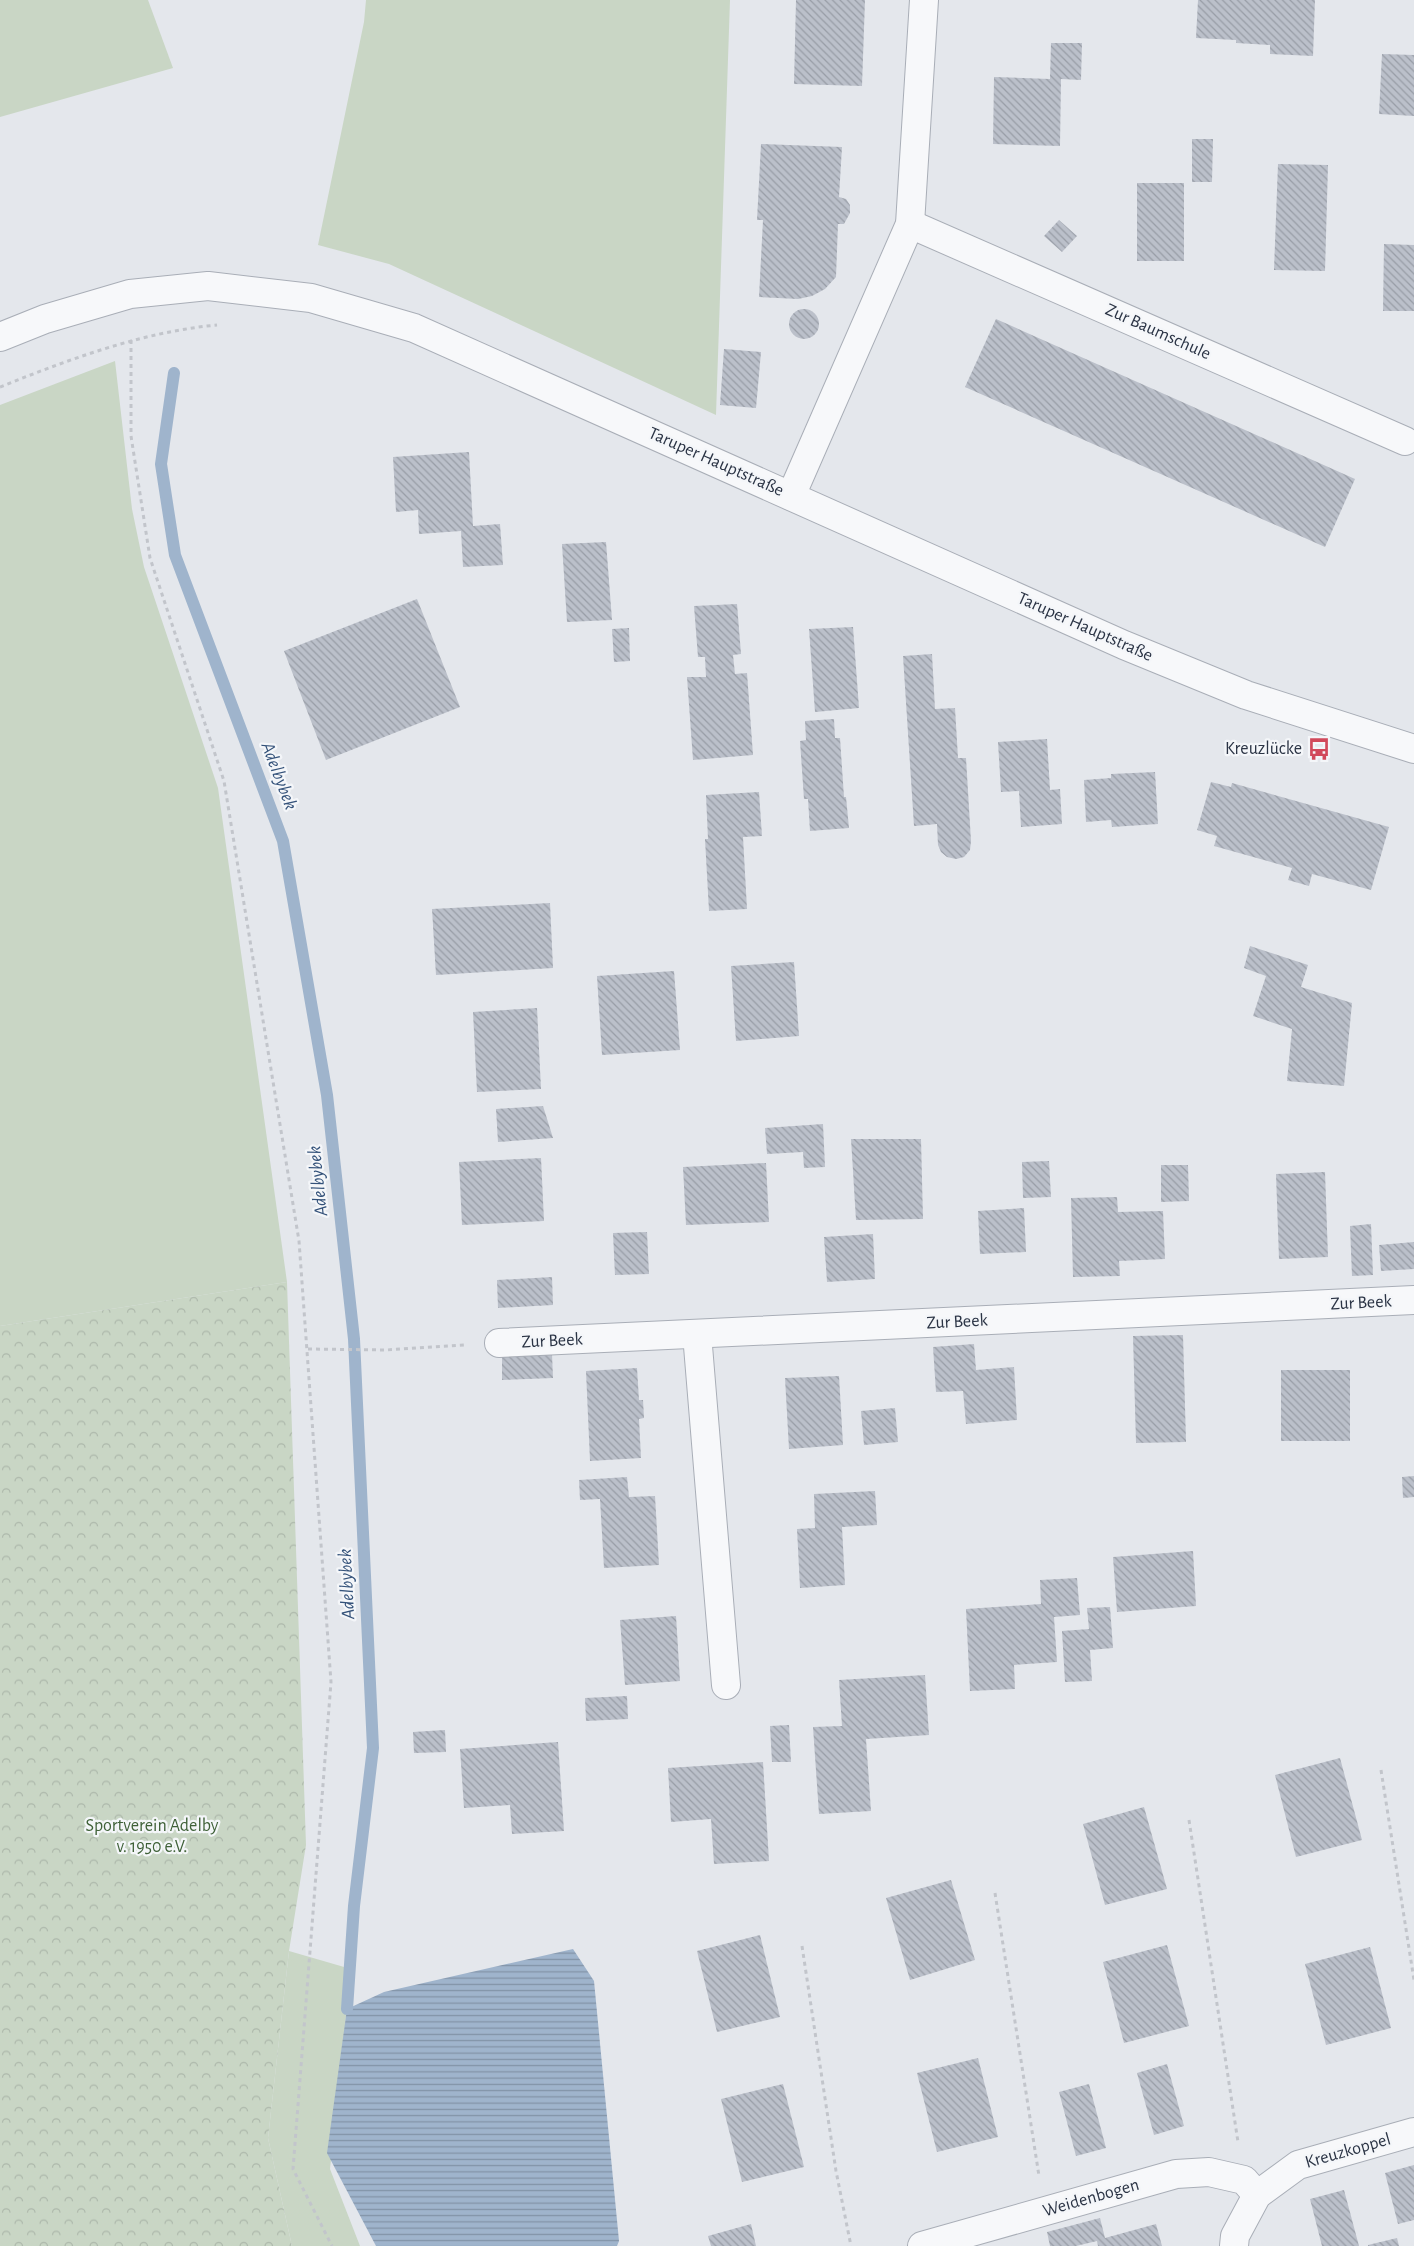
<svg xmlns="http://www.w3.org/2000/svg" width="1414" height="2246" font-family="'Alegreya Sans',sans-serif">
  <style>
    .grass { fill: #c9d6c5 }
    .park { fill: url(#park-crowns) }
    .water { fill: url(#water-rules) }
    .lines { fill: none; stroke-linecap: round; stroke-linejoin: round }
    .stream { stroke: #9fb4cc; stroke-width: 12 }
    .building { fill: url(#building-back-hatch) }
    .minor-casing { stroke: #a9aeb7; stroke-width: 30 }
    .path { stroke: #c2c5cb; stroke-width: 3; stroke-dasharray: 4 4; stroke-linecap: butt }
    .minor { stroke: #f7f8fa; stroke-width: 28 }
    .labels { text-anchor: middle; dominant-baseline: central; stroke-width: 4.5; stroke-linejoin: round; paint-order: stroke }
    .street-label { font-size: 18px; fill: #2b3445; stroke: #f4f6f9 }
    .poi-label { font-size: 18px; fill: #2b3445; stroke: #f4f6f9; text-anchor: end }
    .park-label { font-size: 18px; fill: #3f6138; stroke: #f4f6f9 }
    .water-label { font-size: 19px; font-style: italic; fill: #34527a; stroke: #f4f6f9 }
  </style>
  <defs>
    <pattern id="park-crowns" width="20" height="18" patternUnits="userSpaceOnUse" patternTransform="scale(1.25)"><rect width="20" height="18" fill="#c9d6c5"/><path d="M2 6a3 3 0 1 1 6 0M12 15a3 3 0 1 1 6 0" fill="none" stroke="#adb8ab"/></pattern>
    <pattern id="water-rules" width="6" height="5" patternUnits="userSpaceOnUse" patternTransform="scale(1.25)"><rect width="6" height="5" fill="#9fb4cc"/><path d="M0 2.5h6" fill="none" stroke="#8293a7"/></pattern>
    <pattern id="building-back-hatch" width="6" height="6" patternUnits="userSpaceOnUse" patternTransform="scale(1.25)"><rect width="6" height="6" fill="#bbc0ca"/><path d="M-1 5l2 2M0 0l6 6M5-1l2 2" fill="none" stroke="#989da6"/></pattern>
  </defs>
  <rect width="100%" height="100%" fill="#e4e7ec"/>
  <!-- grass -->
  <g class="grass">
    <polygon points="0,0 148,0 173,68 0,117"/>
    <polygon points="366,0 730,0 716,415 389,264 318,245 364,22"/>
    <polygon points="115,361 132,509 144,567 218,788 287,1282 0,1326 0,405"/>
    <polygon points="289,1951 351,1969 330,2169 360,2246 292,2246 268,2138"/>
  </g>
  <!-- park -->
  <polygon class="park" points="287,1282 306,1845 289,1951 268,2138 292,2246 0,2246 0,1326"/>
  <!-- water -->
  <polygon class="water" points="573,1949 594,1981 619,2241 617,2246 376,2246 327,2153 347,2009 384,1992"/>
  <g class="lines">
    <!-- stream -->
    <polyline class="stream" points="174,373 161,464 175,555 283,841 327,1095 354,1339 373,1748 354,1906 347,2009"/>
  </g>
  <!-- building -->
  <g class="building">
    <polygon points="796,0 865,0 862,86 794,84"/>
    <polygon points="1198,0 1315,0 1313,56 1270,54 1270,45 1236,43 1236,40 1196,38"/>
    <polygon points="1051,43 1082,43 1081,80 1061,79 1060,146 993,144 994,77 1050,79"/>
    <polygon points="1382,54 1414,55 1414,116 1379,114"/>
    <polygon points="1192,139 1213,139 1212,182 1192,182"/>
    <polygon points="761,144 842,147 839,197 846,199 850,205 850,213 844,224 838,224 836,277 825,289 812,296 798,299 759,297 763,220 757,220"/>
    <polygon points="1278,164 1328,165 1325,271 1274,270"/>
    <rect x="1137" y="183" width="47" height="78"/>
    <polygon points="1059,220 1077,236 1062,252 1044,236"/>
    <polygon points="1384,244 1414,245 1414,311 1383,311"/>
    <circle cx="804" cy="324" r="15"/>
    <polygon points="996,319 1355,479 1325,547 965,387"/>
    <polygon points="724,349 761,352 756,408 720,405"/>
    <polygon points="469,452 473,526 500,524 503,565 463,567 461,531 419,534 418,510 396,512 393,457"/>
    <polygon points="606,542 612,620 567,622 562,544"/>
    <polygon points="417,599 460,707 326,760 284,651"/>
    <polygon points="737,604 741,654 733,655 735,674 747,673 753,755 693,760 687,677 706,677 705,657 698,657 694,606"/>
    <polygon points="853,627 859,708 815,712 809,629"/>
    <polygon points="629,628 630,661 614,662 612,629"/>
    <polygon points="932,654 935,709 955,708 958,758 966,758 971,841 970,850 964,857 956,859 947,857 941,852 938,845 937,824 914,826 903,656"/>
    <polygon points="834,719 835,738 840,738 844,797 846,797 849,828 810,831 808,799 804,799 800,741 806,740 805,721"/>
    <polygon points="1047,739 1050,790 1060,789 1062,824 1021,827 1019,791 1001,792 998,742"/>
    <polygon points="1155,772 1158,824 1112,827 1111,820 1086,822 1084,780 1111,778 1111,774"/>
    <polygon points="1211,782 1231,787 1232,783 1389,827 1371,890 1312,874 1309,886 1288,880 1292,868 1214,846 1217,836 1197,830"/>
    <polygon points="759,792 762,836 743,837 747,909 709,911 705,839 708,839 706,795"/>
    <polygon points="550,903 553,968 436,975 432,909"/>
    <polygon points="1250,946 1308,965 1301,987 1352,1003 1344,1086 1287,1081 1292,1029 1253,1016 1266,976 1244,968"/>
    <polygon points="794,962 799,1036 736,1041 731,966"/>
    <polygon points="674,971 680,1050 602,1055 597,976"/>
    <polygon points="537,1008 541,1089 477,1092 473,1012"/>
    <polygon points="543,1106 553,1138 498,1142 496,1109"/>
    <polygon points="823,1124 825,1167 804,1168 803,1152 767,1154 765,1128"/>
    <polygon points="851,1139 921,1139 923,1219 856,1220"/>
    <polygon points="541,1158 544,1221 462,1225 459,1162"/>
    <polygon points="1049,1161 1051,1197 1023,1198 1022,1162"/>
    <polygon points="766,1163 769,1222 686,1225 683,1167"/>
    <polygon points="1161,1165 1188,1165 1189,1201 1161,1202"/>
    <polygon points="1325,1172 1328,1257 1279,1259 1276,1174"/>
    <polygon points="1117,1197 1118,1212 1163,1211 1165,1259 1119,1261 1120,1276 1073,1277 1071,1198"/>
    <polygon points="1024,1208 1026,1252 980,1254 978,1211"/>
    <polygon points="1371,1224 1373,1275 1352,1276 1350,1226"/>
    <polygon points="647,1232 649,1274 615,1275 613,1233"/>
    <polygon points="873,1234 875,1279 827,1282 824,1237"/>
    <polygon points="1414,1242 1414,1269 1381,1271 1379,1245"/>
    <polygon points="552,1277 553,1305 498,1308 497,1280"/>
    <polygon points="1183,1335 1186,1442 1136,1443 1133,1336"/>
    <polygon points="974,1344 976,1370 1014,1367 1017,1420 966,1424 963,1391 936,1392 933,1347"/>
    <polygon points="552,1354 553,1378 502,1380 502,1356"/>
    <polygon points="637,1368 639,1400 643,1400 644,1418 639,1419 641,1458 590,1461 586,1371"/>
    <rect x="1281" y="1370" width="69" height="71"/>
    <polygon points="839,1376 843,1445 789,1449 785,1378"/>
    <polygon points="895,1408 898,1442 864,1445 861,1411"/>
    <polygon points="1414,1476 1414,1497 1403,1498 1402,1477"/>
    <polygon points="627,1477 629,1497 655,1496 659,1565 604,1568 600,1499 580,1500 579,1480"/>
    <polygon points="875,1491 877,1525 842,1527 845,1585 800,1588 797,1529 815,1528 814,1494"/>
    <polygon points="1193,1551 1196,1606 1117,1612 1113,1557"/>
    <polygon points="1077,1578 1080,1615 1054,1617 1057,1662 1014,1665 1015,1689 970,1691 966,1609 1041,1604 1040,1580"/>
    <polygon points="1110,1607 1113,1648 1090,1650 1092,1681 1065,1682 1062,1631 1089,1629 1087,1608"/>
    <polygon points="676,1616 680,1681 625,1685 620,1620"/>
    <polygon points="925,1675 929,1735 866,1739 871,1811 819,1814 813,1727 842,1726 839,1680"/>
    <polygon points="627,1696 628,1719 586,1721 585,1698"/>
    <polygon points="789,1725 791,1762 772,1762 770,1726"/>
    <polygon points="445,1730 446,1752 414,1753 413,1732"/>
    <polygon points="558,1742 564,1831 512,1834 510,1805 464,1808 460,1749"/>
    <polygon points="1340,1758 1362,1840 1296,1857 1275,1775"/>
    <polygon points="763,1762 769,1861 714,1864 711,1819 671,1822 668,1768"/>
    <polygon points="1144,1807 1167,1889 1105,1905 1083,1824"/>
    <polygon points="951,1880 975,1960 910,1980 886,1898"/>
    <polygon points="760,1935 780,2017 717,2032 697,1951"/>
    <polygon points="1167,1945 1189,2026 1124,2043 1103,1962"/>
    <polygon points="1370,1947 1391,2028 1326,2045 1305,1964"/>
    <polygon points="978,2058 998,2137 937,2152 917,2073"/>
    <polygon points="1167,2064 1184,2126 1154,2135 1137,2073"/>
    <polygon points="783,2084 804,2167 742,2182 721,2099"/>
    <polygon points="1089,2084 1106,2148 1076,2156 1059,2092"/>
    <polygon points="1414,2165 1414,2220 1398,2224 1385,2173"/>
    <polygon points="1344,2190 1359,2246 1322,2246 1310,2199"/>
    <polygon points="1100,2218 1105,2238 1156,2224 1162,2246 1098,2246 1097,2241 1076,2246 1050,2246 1047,2232"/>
    <polygon points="751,2224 756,2246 711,2246 708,2236"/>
    <polygon points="1397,2238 1399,2246 1368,2246 1368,2245"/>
  </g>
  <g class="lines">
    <defs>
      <g id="minor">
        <polyline points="910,224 1405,441"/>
        <polyline points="0,337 45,319 130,294 208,286 311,298 414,328 1124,645 1246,695 1414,749"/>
        <polyline points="791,496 910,224 924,0"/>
        <polyline points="697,1334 726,1685"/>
        <polyline points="499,1343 1414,1300"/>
        <polyline points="922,2246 1176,2174 1209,2172 1244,2180 1257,2195"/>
        <polyline points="1234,2246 1235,2236 1257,2195 1298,2165 1414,2132"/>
      </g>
    </defs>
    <!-- minor casing -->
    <use href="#minor" class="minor-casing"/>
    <!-- path -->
    <g class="path">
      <polyline points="131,340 131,436 150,558 224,781 299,1241 331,1682 293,2169 332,2246"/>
      <path d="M 0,387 C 70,359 142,332 217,325"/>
      <polyline points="308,1349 386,1350 464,1345"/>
      <polyline points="1381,1770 1414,1980"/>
      <polyline points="1189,1820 1238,2142"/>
      <polyline points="995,1893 1039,2176"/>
      <polyline points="802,1946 836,2171 851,2246"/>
    </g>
    <!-- minor -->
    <use href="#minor" class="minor"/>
  </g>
  <!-- icons -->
  <defs>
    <symbol id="bus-bare" viewBox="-9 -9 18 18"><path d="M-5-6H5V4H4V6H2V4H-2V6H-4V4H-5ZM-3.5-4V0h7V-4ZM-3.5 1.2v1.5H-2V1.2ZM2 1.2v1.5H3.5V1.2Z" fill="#d1495b" stroke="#f4f6f9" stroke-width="2.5" paint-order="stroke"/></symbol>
  </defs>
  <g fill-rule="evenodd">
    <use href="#bus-bare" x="1303" y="733" width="32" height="32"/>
  </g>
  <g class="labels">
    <!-- street labels -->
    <g class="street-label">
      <text transform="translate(1158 332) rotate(24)">Zur Baumschule</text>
      <text transform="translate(716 462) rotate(24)">Taruper Hauptstraße</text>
      <text transform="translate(1085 627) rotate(24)">Taruper Hauptstraße</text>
      <text transform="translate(1361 1303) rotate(-3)">Zur Beek</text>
      <text transform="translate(957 1322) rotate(-3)">Zur Beek</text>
      <text transform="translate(552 1341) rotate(-3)">Zur Beek</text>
      <text transform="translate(1348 2151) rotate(-16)">Kreuzkoppel</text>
      <text transform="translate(1091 2198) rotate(-16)">Weidenbogen</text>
    </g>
    <!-- poi labels -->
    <g class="poi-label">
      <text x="1302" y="749">Kreuzlücke</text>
    </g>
    <!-- park labels -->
    <g class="park-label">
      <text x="152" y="1826">Sportverein Adelby<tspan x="152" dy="21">v. 1950 e.V.</tspan></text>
    </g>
    <!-- water labels -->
    <g class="water-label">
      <text transform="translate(279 776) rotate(69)">Adelbybek</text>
      <text transform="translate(318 1181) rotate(-96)">Adelbybek</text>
      <text transform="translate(347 1584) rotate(-93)">Adelbybek</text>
    </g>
  </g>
</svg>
